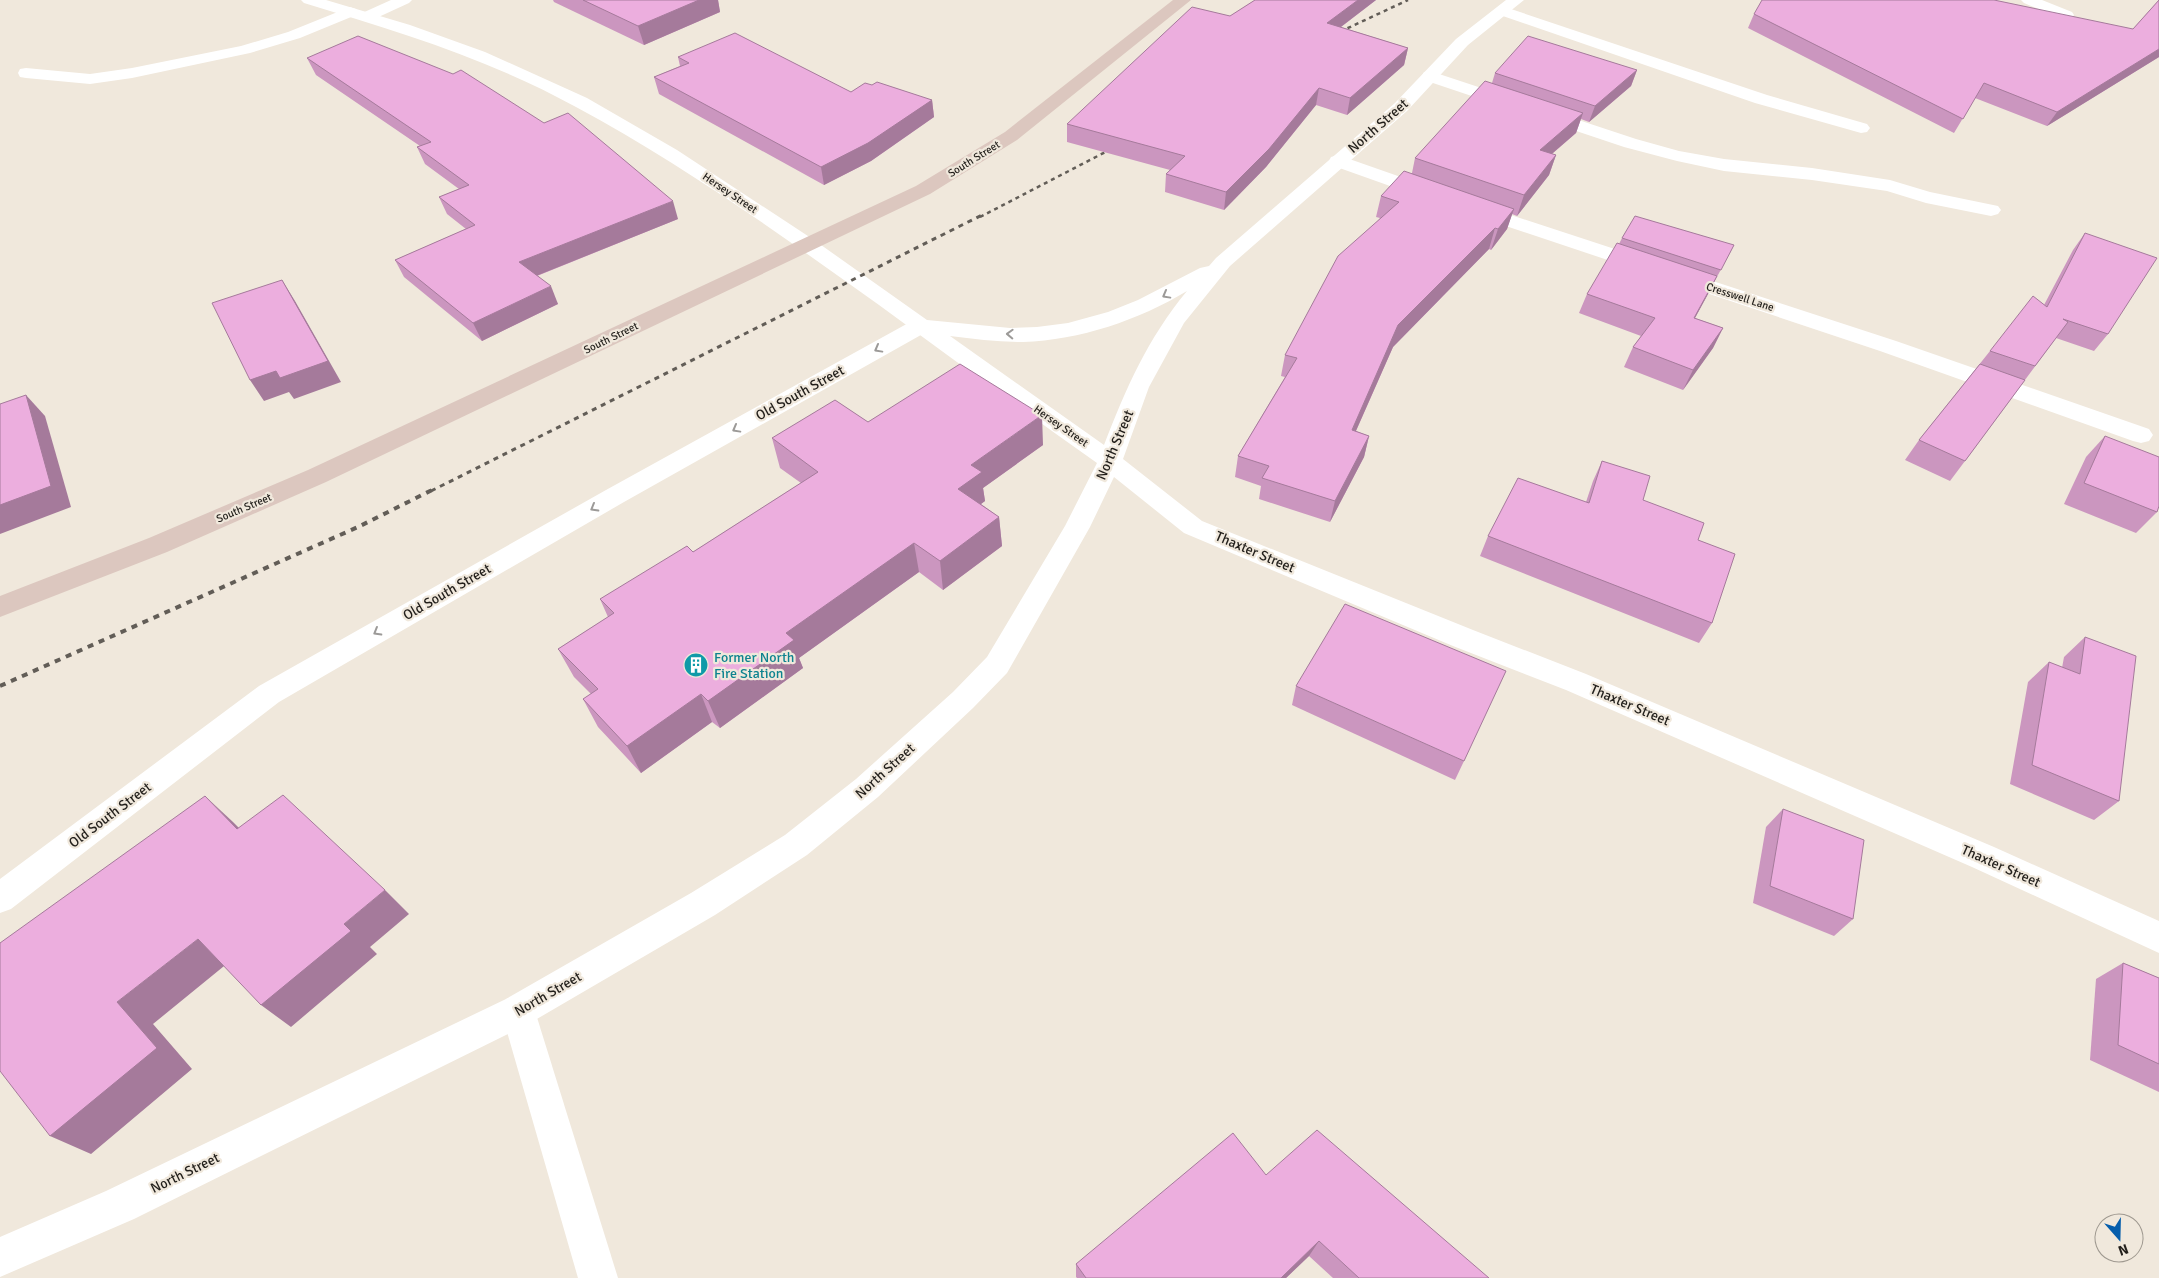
<svg xmlns="http://www.w3.org/2000/svg" width="2159" height="1278" font-family="Signika,sans-serif">
  <style>
    .lines { fill: none; stroke-linecap: round; stroke-linejoin: round }
    .service { fill: #fff; fill-rule: evenodd }
    .minor { fill: #fff; fill-rule: evenodd }
    .tertiary { fill: #fff; fill-rule: evenodd }
    .secondary { fill: #dcc7bf; fill-rule: evenodd }
    .rail-far2 { stroke: #625d57; stroke-width: 2.5; stroke-dasharray: 4 4; stroke-linecap: butt }
    .rail-far1 { stroke: #625d57; stroke-width: 3; stroke-dasharray: 5 5; stroke-linecap: butt }
    .rail { stroke: #625d57; stroke-width: 4; stroke-dasharray: 6 6; stroke-linecap: butt }
    .wall { fill: #cb96bf }
    .shaded-wall { fill: #a57a9b }
    .building { fill: #ecaede; stroke: #a57a9b }
    .oneway { stroke: #9c9a98 }
    .labels { text-anchor: middle; dominant-baseline: central; stroke-width: 4.5; stroke-linejoin: round; paint-order: stroke }
    .far-street-label { font-size: 11px; fill: #221f1b; stroke: #f0e8dc }
    .street-label { font-size: 14px; fill: #221f1b; stroke: #f0e8dc }
    .culture-label { font-size: 14px; fill: #0d838f; stroke: #f0e8dc; text-anchor: start }
  </style>
  <rect width="100%" height="100%" fill="#f0e8dc"/>
  <g class="lines">
    <!-- service -->
    <g class="service">
      <polygon points="2021,0 2042,0 2072,12 2074,15 2072,18 2060,18 2024,3"/>
      <polygon points="1502,6 1767,95 1867,124 1870,128 1867,132 1861,133 1755,103 1497,14 1494,11 1497,8"/>
      <polygon points="350,7 356,9 358,12 356,15 300,38 250,53 132,78 90,84 26,78 20,77 18,73 20,69 26,68 90,74 132,68 241,46 288,32"/>
      <polygon points="1430,71 1636,139 1679,151 1724,159 1812,168 1890,180 1930,192 1998,206 2001,210 1998,214 1991,216 1926,203 1887,191 1812,180 1724,171 1677,161 1624,147 1424,80 1422,76 1424,72"/>
      <polygon points="518,994 530,999 535,1011 618,1278 578,1278 501,1011 506,999"/>
    </g>
    <!-- minor -->
    <g class="minor">
      <polygon points="391,0 412,0 409,3 372,20 360,20 358,17 360,14"/>
      <polygon points="1338,155 1435,189 1438,193 1435,197 1428,199 1421,197 1331,165 1329,161 1331,157"/>
      <polygon points="1474,203 1896,341 2149,429 2153,435 2149,441 2141,443 2133,441 1880,351 1467,213 1464,209 1467,205"/>
      <polygon points="920,319 928,321 931,326 928,331 624,502 279,702 11,909 0,913 0,879 259,686 606,490 912,321"/>
    </g>
    <!-- tertiary -->
    <path class="tertiary" d="M 301,0 L 326,0 L 410,25 L 485,52 L 587,98 L 677,150 L 814,240 L 927,320 L 1010,328 L 1037,327 L 1068,323 L 1108,312 L 1138,300 L 1200,268 L 1209,266 L 1216,258 L 1395,103 L 1456,39 L 1506,0 L 1524,0 L 1468,45 L 1407,111 L 1230,266 L 1184,323 L 1149,387 L 1123,459 L 1202,521 L 1473,630 L 1586,674 L 1994,847 L 2159,921 L 2159,953 L 1972,867 L 1566,690 L 1453,646 L 1184,533 L 1114,477 L 1090,527 L 1007,673 L 973,708 L 878,797 L 807,855 L 715,915 L 530,1023 L 134,1219 L 0,1277 L 0,1237 L 106,1191 L 506,999 L 691,893 L 785,835 L 856,779 L 953,692 L 987,657 L 1065,526 L 1097,463 C 1024,411 951,358 879,305 C 781,235 682,164 576,107 C 491,60 397,31 304,3 ZM 1187,291 C 1148,338 1126,388 1104,445 L 950,336 C 974,339 999,342 1023,342 C 1080,340 1139,320 1187,291 Z"/>
    <!-- secondary -->
    <polygon class="secondary" points="1173,0 1191,0 1017,140 930,194 326,482 167,552 0,617 0,596 149,538 308,470 916,186 1005,132"/>
    <!-- rail-far2 -->
    <g class="rail-far2">
      <polyline points="1333,35 1408,0"/>
      <polyline points="980,217 1117,146"/>
    </g>
    <!-- rail-far1 -->
    <polyline class="rail-far1" points="431,491 982,215"/>
    <!-- rail -->
    <polyline class="rail" points="0,686 358,527 434,489"/>
  </g>
  <!-- wall -->
  <g class="wall">
    <polygon points="553,0 718,0 720,12 644,45 554,2"/>
    <polygon points="1255,0 1376,0 1341,27 1408,48 1404,65 1347,115 1316,105 1266,167 1224,210 1165,192 1166,174 1170,170 1067,142 1067,124"/>
    <polygon points="2159,0 2159,57 2047,126 1975,98 1954,133 1748,28 1754,14 2133,29"/>
    <polygon points="678,57 851,92 872,85 932,100 934,117 871,161 824,185 659,94 654,77 680,66"/>
    <polygon points="307,58 678,219 537,276 558,304 482,341 404,277 395,260 466,229 447,214 439,197 459,189 425,164 417,147 420,146 316,75"/>
    <polygon points="1637,70 1631,86 1589,122 1581,119 1576,133 1552,154 1556,155 1549,175 1517,216 1512,214 1507,229 1491,250 1489,249 1393,347 1356,431 1369,436 1364,457 1330,522 1259,499 1261,486 1235,477 1238,456 1285,377 1281,376 1285,355 1380,218 1376,217 1381,196 1412,173 1415,158 1492,83 1495,73"/>
    <polygon points="2085,233 2108,334 2094,351 2056,338 1965,461 1950,481 1905,460 1919,440 1990,351 2044,305 2073,250"/>
    <polygon points="1622,238 1734,245 1695,318 1723,328 1713,348 1683,390 1624,367 1633,347 1641,336 1579,313 1587,294 1619,244"/>
    <polygon points="868,422 1043,445 983,488 985,501 981,504 999,517 1002,546 943,590 919,572 799,658 803,668 720,728 712,722 641,773 598,727 583,699 591,694 574,677 558,649 608,617 600,599 693,552 801,483 780,468 772,438"/>
    <polygon points="2105,436 2157,512 2136,533 2064,504 2086,457"/>
    <polygon points="1602,461 1643,500 1698,540 1712,623 1699,643 1480,556 1488,536 1586,502 1593,481"/>
    <polygon points="2085,637 2119,801 2094,820 2010,784 2028,682 2049,662 2062,668 2064,657"/>
    <polygon points="1296,686 1464,761 1455,780 1292,705"/>
    <polygon points="1783,809 1853,919 1834,936 1753,903 1766,827"/>
    <polygon points="2123,963 2159,978 2159,1092 2090,1060 2096,979"/>
    <polygon points="1266,1175 1489,1278 1333,1278 1309,1256 1286,1278 1077,1278 1076,1277 1076,1264"/>
  </g>
  <!-- shaded-wall -->
  <g class="shaded-wall">
    <polygon points="699,0 718,0 720,12 644,45 638,26"/>
    <polygon points="1358,0 1376,0 1325,39 1327,23"/>
    <polygon points="1408,48 1404,65 1347,115 1350,98"/>
    <polygon points="2159,49 2159,57 2047,126 2057,112"/>
    <polygon points="1637,70 1631,86 1589,122 1595,106"/>
    <polygon points="1319,88 1316,105 1266,167 1224,210 1226,192"/>
    <polygon points="932,100 934,117 871,161 824,185 821,167"/>
    <polygon points="1583,113 1576,133 1533,170 1540,150"/>
    <polygon points="1556,155 1549,175 1517,216 1524,195"/>
    <polygon points="673,201 678,219 526,280 519,262"/>
    <polygon points="1514,209 1507,229 1491,250 1498,229"/>
    <polygon points="1495,228 1489,249 1393,347 1347,451 1352,430 1398,325"/>
    <polygon points="1717,276 1707,296 1684,338 1694,318"/>
    <polygon points="282,280 295,301 341,382 294,399 289,392 264,401 250,380"/>
    <polygon points="551,286 558,304 482,341 473,323"/>
    <polygon points="1723,328 1713,348 1683,390 1693,370"/>
    <polygon points="26,395 45,416 71,507 0,534 0,505"/>
    <polygon points="1042,415 1043,445 983,488 985,501 962,518 958,489 971,465"/>
    <polygon points="1369,436 1364,457 1330,522 1335,501"/>
    <polygon points="999,517 1002,546 943,590 940,561"/>
    <polygon points="914,543 919,572 799,658 803,668 720,728 708,701 786,633"/>
    <polygon points="701,694 712,722 641,773 627,746"/>
    <polygon points="205,796 233,822 265,854 237,829"/>
    <polygon points="385,890 409,914 370,947 377,954 291,1027 261,1005 344,924"/>
    <polygon points="198,939 229,962 153,1024 192,1069 91,1154 50,1136 117,1002"/>
    <polygon points="1319,1241 1309,1256 1286,1278 1281,1278"/>
  </g>
  <!-- building -->
  <g class="building">
    <polygon points="583,0 699,0 638,26"/>
    <polygon points="1255,0 1358,0 1327,23 1408,48 1350,98 1319,88 1269,149 1226,192 1166,174 1185,156 1067,124 1192,7 1230,16"/>
    <polygon points="1762,0 1994,0 2133,29 2159,0 2159,49 2057,112 1984,83 1963,119 1754,14"/>
    <polygon points="735,33 851,92 865,83 872,85 877,82 932,100 868,143 821,167 654,77 689,63 678,57"/>
    <polygon points="358,36 453,74 461,70 544,123 568,113 673,201 519,262 551,286 473,323 395,260 475,225 439,197 469,185 417,147 431,142 307,58"/>
    <polygon points="1528,36 1637,70 1595,106 1495,73"/>
    <polygon points="1485,81 1583,113 1540,150 1556,155 1524,195 1415,158"/>
    <polygon points="1404,171 1514,209 1498,229 1495,228 1398,325 1352,430 1369,436 1335,501 1262,478 1269,466 1238,456 1297,358 1285,355 1338,256 1399,202 1381,196"/>
    <polygon points="1635,216 1734,245 1721,270 1622,238"/>
    <polygon points="2085,233 2157,258 2108,334 2063,319 2068,322 2035,366 1990,351 2033,296 2047,307"/>
    <polygon points="1617,243 1717,276 1694,318 1723,328 1693,370 1633,347 1655,318 1587,294"/>
    <polygon points="282,280 328,361 280,378 276,371 250,380 212,303"/>
    <polygon points="960,364 1042,415 971,465 982,472 958,489 999,517 940,561 914,543 786,633 794,640 708,701 701,694 627,746 583,699 598,689 558,649 614,613 600,599 687,546 693,552 818,472 772,438 835,400 868,422"/>
    <polygon points="1980,364 2025,380 1965,461 1919,440"/>
    <polygon points="26,395 51,486 0,505 0,404"/>
    <polygon points="2105,436 2159,457 2159,506 2157,512 2084,483"/>
    <polygon points="1602,461 1650,476 1643,500 1704,523 1698,540 1735,554 1712,623 1488,536 1518,478 1589,503"/>
    <polygon points="1345,604 1506,671 1464,761 1296,686"/>
    <polygon points="2085,637 2136,656 2119,801 2032,765 2049,662 2080,674"/>
    <polygon points="283,795 385,890 344,924 351,931 261,1005 198,939 117,1002 157,1048 50,1136 0,1071 0,943 205,796 237,829"/>
    <polygon points="1783,809 1864,840 1853,919 1770,886"/>
    <polygon points="2123,963 2159,978 2159,1064 2118,1045"/>
    <polygon points="1317,1130 1489,1278 1359,1278 1319,1241 1281,1278 1086,1278 1076,1264 1233,1133 1266,1175"/>
  </g>
  <!-- one-way arrows -->
  <defs><path id="oneway-chevron" d="M-2-3.5L2.5 0L-2 3.5" fill="none" stroke-width="1.6" stroke-linecap="round" stroke-linejoin="round" transform="scale(1.25)"/></defs>
  <g class="oneway">
    <use href="#oneway-chevron" transform="translate(1166 295) rotate(151)"/>
    <use href="#oneway-chevron" transform="translate(1010 334) rotate(-178)"/>
    <use href="#oneway-chevron" transform="translate(878 349) rotate(151)"/>
    <use href="#oneway-chevron" transform="translate(736 429) rotate(151)"/>
    <use href="#oneway-chevron" transform="translate(594 508) rotate(150)"/>
    <use href="#oneway-chevron" transform="translate(377 632) rotate(150)"/>
  </g>
  <!-- icons -->
  <defs>
    <symbol id="building-disc" viewBox="-11 -11 22 22"><circle r="9.5" fill="#0f9aa8" stroke="#f0e8dc"/><path d="M-4-6H4V6H1V3H-1V6H-4ZM-2.5-4.3h1.7v1.8h-1.7ZM.8-4.3h1.7v1.8H.8ZM-2.5-1h1.7V.8h-1.7ZM.8-1h1.7V.8H.8Z" fill="#fff"/></symbol>
  </defs>
  <g fill-rule="evenodd">
    <use href="#building-disc" x="682" y="651" width="28" height="28"/>
  </g>
  <g class="labels">
    <!-- far-street labels -->
    <g class="far-street-label">
      <text transform="translate(974 159) rotate(-32)">South Street</text>
      <text transform="translate(730 193) rotate(34)">Hersey Street</text>
      <text transform="translate(1740 297) rotate(18)">Cresswell Lane</text>
      <text transform="translate(611 338) rotate(-26)">South Street</text>
      <text transform="translate(1061 426) rotate(35)">Hersey Street</text>
      <text transform="translate(244 508) rotate(-23)">South Street</text>
    </g>
    <!-- street labels -->
    <g class="street-label">
      <text transform="translate(1378 126) rotate(-41)">North Street</text>
      <text transform="translate(800 393) rotate(-29)">Old South Street</text>
      <text transform="translate(1115 445) rotate(-67)">North Street</text>
      <text transform="translate(1255 552) rotate(23)">Thaxter Street</text>
      <text transform="translate(447 592) rotate(-30)">Old South Street</text>
      <text transform="translate(1630 705) rotate(23)">Thaxter Street</text>
      <text transform="translate(885 771) rotate(-42)">North Street</text>
      <text transform="translate(110 815) rotate(-37)">Old South Street</text>
      <text transform="translate(2001 866) rotate(24)">Thaxter Street</text>
      <text transform="translate(548 994) rotate(-30)">North Street</text>
      <text transform="translate(185 1173) rotate(-26)">North Street</text>
    </g>
    <!-- culture labels -->
    <g class="culture-label">
      <text x="714" y="657">Former North<tspan x="714" dy="16">Fire Station</tspan></text>
    </g>
  </g>
  <!-- north arrow -->
  <g transform="translate(2119 1238) rotate(160)"><circle r="24" fill="#f0e8dc" stroke="#9e988f"/>
  <path d="M0-4L9 19L0 12L-9 19Z" fill="#065eac"/>
  <text y="-8" font-size="14" font-weight="bold" text-anchor="middle" fill="#221f1b">N</text>
  </g>
</svg>
